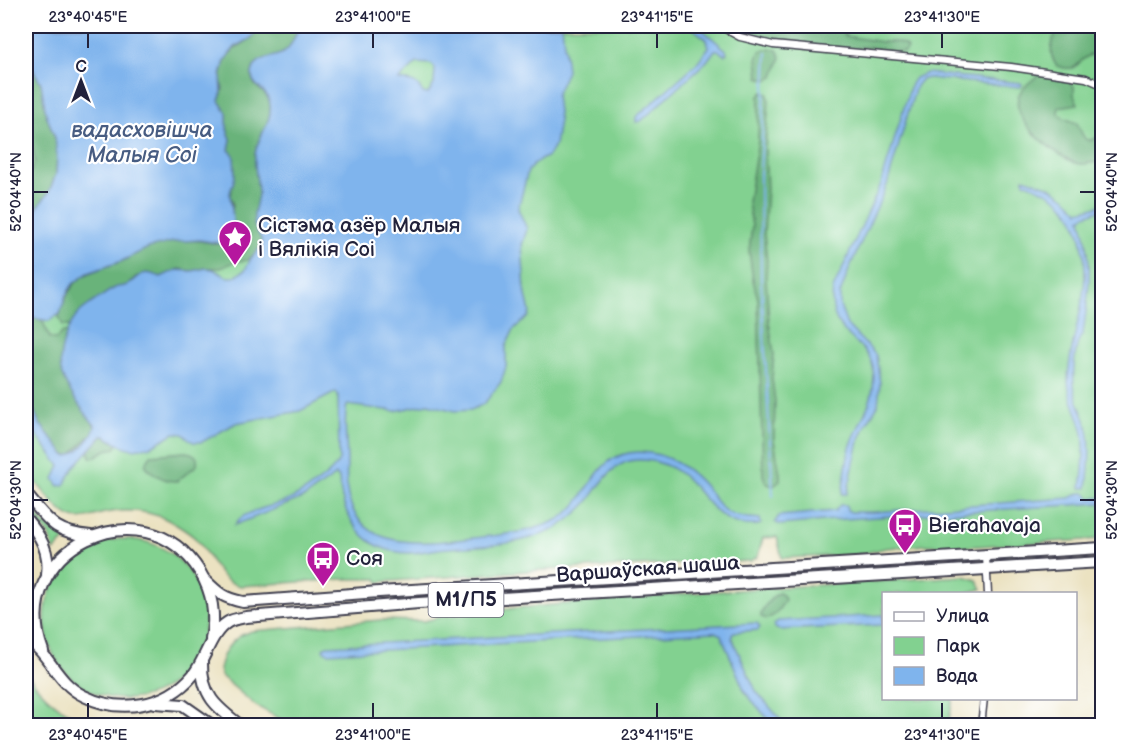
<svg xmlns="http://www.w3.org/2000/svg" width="1128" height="751" font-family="'Balsamiq Sans',sans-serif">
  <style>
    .green { fill: #82d190; stroke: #527a66; stroke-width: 1.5 }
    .forest { fill: #69b37a; stroke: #466a5a; stroke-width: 1.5 }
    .water { fill: #7fb4ed; stroke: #506b94; stroke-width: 1.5; fill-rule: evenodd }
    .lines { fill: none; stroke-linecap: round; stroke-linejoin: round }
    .stream { stroke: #7fb4ed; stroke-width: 2 }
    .minor-casing { stroke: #403f4f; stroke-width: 9 }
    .trunk-casing { stroke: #403f4f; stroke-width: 14 }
    .minor { stroke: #fff; stroke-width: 6 }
    .trunk { stroke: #fff; stroke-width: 10 }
    .ticks { fill: none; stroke: #22223b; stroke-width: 2 }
    .labels { text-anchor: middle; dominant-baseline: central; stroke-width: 4.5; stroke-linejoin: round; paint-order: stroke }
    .shield { fill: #fff; stroke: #646476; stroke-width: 1.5 }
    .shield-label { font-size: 20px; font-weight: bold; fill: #22223b }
    .poi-label { font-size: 21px; fill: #22223b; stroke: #fff; text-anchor: start }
    .street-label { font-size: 21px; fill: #22223b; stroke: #fff }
    .water-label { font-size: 22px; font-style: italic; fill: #475c82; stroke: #fff }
    .neatline { fill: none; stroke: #22223b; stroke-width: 2 }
    .ticks-label { font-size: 15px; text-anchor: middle; fill: #22223b }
  </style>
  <rect width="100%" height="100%" fill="#fff"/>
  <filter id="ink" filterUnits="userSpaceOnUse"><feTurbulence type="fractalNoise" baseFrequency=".0167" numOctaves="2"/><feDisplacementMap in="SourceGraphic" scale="12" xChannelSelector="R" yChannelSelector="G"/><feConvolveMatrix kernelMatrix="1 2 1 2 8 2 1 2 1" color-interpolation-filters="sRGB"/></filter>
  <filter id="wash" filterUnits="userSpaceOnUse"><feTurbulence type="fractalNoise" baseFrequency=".008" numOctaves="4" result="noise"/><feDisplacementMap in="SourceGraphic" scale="24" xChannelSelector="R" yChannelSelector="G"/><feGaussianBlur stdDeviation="1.35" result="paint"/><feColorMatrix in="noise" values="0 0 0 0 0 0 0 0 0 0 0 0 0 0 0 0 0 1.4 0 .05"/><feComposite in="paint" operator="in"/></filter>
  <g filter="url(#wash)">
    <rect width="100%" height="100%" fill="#ebe2c1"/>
    <!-- green -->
    <g class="green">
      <path d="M 26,26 L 820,26 C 828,31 836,32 844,26 L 1102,26 L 1102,539 L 962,547 L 927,545 L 886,548 L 857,555 L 782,558 L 777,537 L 763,538 L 758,556 L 751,561 L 541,570 L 379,582 L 377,579 L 343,579 L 241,586 C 218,583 210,554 195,538 C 187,531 177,525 168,520 C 149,511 126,509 105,513 C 95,515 84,521 73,518 C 58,514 36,481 26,469 Z"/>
      <path d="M 26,502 C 38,516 49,531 66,539 L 54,551 L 49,535 L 26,508 Z"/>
      <circle cx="125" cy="619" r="80"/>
      <path d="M 964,576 L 977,580 L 982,589 L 966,593 L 884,594 L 884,698 L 953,699 L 948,725 L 291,725 L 256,706 L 221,676 L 219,670 C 222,651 233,636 252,631 L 380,620 L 424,621 L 445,616 L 516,608 L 705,592 Z"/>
      <path d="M 26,672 C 43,698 65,715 95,725 L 26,725 Z"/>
    </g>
    <!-- forest -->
    <g class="forest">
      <path d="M 171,26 L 214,26 C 201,32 190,33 176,32 Z"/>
      <path d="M 261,26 L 299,26 C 296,33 293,44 287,50 C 276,61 254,54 252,74 C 250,88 269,91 270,104 C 273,124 255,138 255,156 C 254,170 259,184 258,198 C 257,206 252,217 254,225 C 257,235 266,238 260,250 L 247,260 L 234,262 L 221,268 L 206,268 L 192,271 L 179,269 L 161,277 L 148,273 L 136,277 L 126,286 L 115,288 L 84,309 L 70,326 L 63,326 L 59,317 C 71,276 82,275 120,262 C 128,259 134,254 141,251 C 157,243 182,239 200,241 C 208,242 216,244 224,244 L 233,235 L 231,215 L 233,205 L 230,196 L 234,177 L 234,156 L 229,150 L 231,139 L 227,129 L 227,113 L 219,101 L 223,90 L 221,79 L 224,63 L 233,50 L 250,39 Z"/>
      <path d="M 727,26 L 820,26 L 826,30 L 842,30 L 845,36 L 882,42 L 898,42 L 905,45 L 907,48 L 904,52 C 891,53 880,47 867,47 C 859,47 852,49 844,48 C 810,47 756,44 727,26 Z"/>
      <path d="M 1063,26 L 1102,26 L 1102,52 C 1098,54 1092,54 1088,56 C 1075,63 1078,73 1057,66 C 1047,54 1051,34 1063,26 Z"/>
      <polygon points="769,48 777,50 781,57 774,77 766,80 759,77 757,59 760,51"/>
      <polygon points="26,58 41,83 46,114 55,138 57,156 56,174 49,192 26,223 26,183 35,161 33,149 26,130"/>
      <path d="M 1038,75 L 1065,79 L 1074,86 L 1074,95 L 1078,104 L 1059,107 L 1058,113 L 1064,118 L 1077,123 C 1085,139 1083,146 1102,135 L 1102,164 C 1093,159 1086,167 1076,163 C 1055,155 1004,117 1021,91 C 1023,87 1034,79 1038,75 Z"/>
      <path d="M 763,92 L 768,94 L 769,101 L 765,150 L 767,188 L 764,233 L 767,261 L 766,278 L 769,322 L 774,354 L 772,379 L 775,401 L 774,440 L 780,474 L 780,480 L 774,486 C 766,485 765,482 763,475 L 758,299 L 753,280 L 749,251 L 752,226 L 748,202 L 758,140 L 759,96 Z"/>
      <polygon points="26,317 42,320 50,338 56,339 63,332 67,334 61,355 62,375 96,428 94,432 70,456 64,454 40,424 26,394"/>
      <polygon points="102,436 105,436 117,444 116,448 106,450 93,458 90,457 89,450"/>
      <path d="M 185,452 C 194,453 199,456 197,465 L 177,481 C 166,482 151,474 145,464 L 151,455 Z"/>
      <path d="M 779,593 L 783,595 L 785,600 L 776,614 L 767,619 L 761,617 C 760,610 772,596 779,593 Z"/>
    </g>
    <!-- water -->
    <g class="water">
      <path d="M 29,26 L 157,26 L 171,31 L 188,33 L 206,30 L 214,26 L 261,26 L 250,39 L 235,47 L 225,60 L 221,76 L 222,92 L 219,101 L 227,113 L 227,129 L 231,139 L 229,150 L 234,155 C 234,164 236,173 234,180 C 233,185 230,190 230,195 C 231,208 236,226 232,239 L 224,244 L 199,240 L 173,242 L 148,248 L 122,261 L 88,273 L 73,284 L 66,295 L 60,314 L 49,321 L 26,317 L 26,223 L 49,192 L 56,174 L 57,156 L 55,138 L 46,114 L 41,83 L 26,58 L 26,34 Z"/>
      <path d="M 299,26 L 562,26 L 567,71 L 556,95 L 559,120 L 555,145 L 548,156 L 535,163 L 528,171 L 518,209 L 527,229 L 522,245 L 525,291 L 530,312 L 528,317 L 514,329 L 506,346 L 506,367 L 501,382 L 484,404 L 471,410 L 455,411 L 428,404 L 395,411 L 347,405 C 343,422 347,443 347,460 C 347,473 345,488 349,500 C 365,552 424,543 466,539 C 496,535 527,534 555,521 C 592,504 590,452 639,452 C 667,452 691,469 708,490 C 714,498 720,509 729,513 C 738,519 749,517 760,519 L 761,524 C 756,526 750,525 744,525 C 714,521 703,491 681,474 C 669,465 654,460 639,460 C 611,460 601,486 585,505 C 576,514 564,524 553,530 C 520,545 485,546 450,548 C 436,548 423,553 409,553 C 364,552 342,519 339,478 L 336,475 L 305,497 L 235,525 C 238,513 271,506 284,502 C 299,496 333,475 339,460 L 338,395 L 336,392 L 300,411 L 236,423 L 202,442 L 193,442 L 183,434 L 174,433 L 150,447 L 132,449 L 120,445 L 105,436 L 102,436 L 75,466 L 64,485 L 59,486 L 54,479 L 60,466 L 28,424 L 26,418 L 26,394 L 40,424 L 66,456 C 77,455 95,436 95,425 C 85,414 67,389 62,375 C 56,356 67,324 81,311 C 86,307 110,290 115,288 C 118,286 122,287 124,286 C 141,282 135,266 161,277 L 176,270 L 192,271 L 206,268 L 213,269 L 227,277 L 234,277 L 245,270 L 251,258 L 262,246 C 263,236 254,231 254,221 C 253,212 257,203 258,194 C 258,181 254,169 255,157 C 255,138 273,124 270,104 C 269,89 247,86 253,70 C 258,54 277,60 287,50 C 293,44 296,33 299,26 ZM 417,63 L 431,64 L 435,68 L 434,84 L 428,94 L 423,93 C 417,81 410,81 399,80 Z"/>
      <polygon points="690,26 698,26 726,50 727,53 724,55 718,50 715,50 707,61 641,121 636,122 636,117 696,64 709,47 707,40"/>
      <path d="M 926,73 L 1021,83 L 1022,85 L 1020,87 L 928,78 L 921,80 L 916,86 L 887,185 L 850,267 L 840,294 L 840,306 L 847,325 L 876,355 L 880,383 L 878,405 L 866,425 L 859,441 L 847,494 L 842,494 C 845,478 846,462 850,448 C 859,419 878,400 873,368 C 868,338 826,337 833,289 L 881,184 L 911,84 L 915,78 Z"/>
      <path d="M 1024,178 L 1050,187 L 1065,197 L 1079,211 L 1102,205 L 1102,209 L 1083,216 L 1081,219 C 1094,263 1089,290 1083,334 C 1074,341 1072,380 1075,392 C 1078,407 1088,421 1089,436 C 1091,453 1089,471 1087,488 L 1081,488 C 1083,471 1086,450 1083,433 C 1080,415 1068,399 1068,380 C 1069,349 1079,324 1083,295 C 1088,264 1084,223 1060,201 C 1050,192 1036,187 1024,182 Z"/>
      <polygon points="1080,493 1086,493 1090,498 1102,498 1102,503 845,519 780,525 775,522 779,516 835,511 840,505 846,505 847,510 851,512 873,512 1070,498"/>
      <polygon points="883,615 883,625 779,630 775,628 774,625 778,621"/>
      <polygon points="757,623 760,627 758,630 734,632 732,634 732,638 756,691 785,725 773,725 745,692 721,635 715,632 328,653 324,651 323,648 327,646"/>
    </g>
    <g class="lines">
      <!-- stream -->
      <polyline class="stream" points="767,53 760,173 761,280 773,496"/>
    </g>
  </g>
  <g filter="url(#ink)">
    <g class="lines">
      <defs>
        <g id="minor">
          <polyline points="720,26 740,37 773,45 1011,67 1086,78 1102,85"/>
          <polyline points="986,556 988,594"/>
          <polyline points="981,726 984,698"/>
        </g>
        <g id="trunk">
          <path d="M 26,494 C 49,521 54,533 91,536"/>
          <path d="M 26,519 C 41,536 50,552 47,575"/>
          <path d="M 205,580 C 219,594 224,598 243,602 L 379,592 L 1102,548"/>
          <polyline points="26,609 39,595"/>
          <path d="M 26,639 C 50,653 56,683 84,696 C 120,714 166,707 193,675 C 206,659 210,633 228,622 C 233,619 241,618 246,617 L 419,603 L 1102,562"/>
          <path d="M 43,651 C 5,550 144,482 200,572 C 212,592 216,616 211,639"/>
          <path d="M 202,662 C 201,695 216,707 241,726"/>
          <polyline points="155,703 183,705 213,726"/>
        </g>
      </defs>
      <!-- minor casing -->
      <use href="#minor" class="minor-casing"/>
      <!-- trunk casing -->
      <use href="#trunk" class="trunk-casing"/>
      <!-- minor -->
      <use href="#minor" class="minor"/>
      <!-- trunk -->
      <use href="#trunk" class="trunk"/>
    </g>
  </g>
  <!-- ticks -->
  <path class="ticks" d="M 88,33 L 88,48M 373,33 L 373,48M 657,33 L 657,48M 942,33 L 942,48M 33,192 L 48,192M 1080,192 L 1095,192M 33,500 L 48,500M 1080,500 L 1095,500M 88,703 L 88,718M 373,703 L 373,718M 657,703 L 657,718M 942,703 L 942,718"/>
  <!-- icons -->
  <defs>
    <symbol id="sight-pin" viewBox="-11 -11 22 30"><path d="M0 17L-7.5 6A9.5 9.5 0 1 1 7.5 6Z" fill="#b5179e" stroke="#fff"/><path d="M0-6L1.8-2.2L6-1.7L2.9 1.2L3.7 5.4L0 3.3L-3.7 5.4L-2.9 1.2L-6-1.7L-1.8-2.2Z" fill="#fff"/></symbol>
    <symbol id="bus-pin" viewBox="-11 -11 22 30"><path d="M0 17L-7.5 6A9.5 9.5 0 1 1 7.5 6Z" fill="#b5179e" stroke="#fff"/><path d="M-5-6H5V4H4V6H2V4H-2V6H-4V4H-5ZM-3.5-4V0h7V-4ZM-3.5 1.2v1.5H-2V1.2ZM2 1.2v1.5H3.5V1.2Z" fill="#fff"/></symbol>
  </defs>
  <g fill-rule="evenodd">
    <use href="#sight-pin" x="216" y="218" width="38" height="52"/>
    <use href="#bus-pin" x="886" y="506" width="38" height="52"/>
    <use href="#bus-pin" x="304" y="539" width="38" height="52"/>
  </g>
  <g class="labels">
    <!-- shield labels -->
    <rect class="shield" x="428.5" y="583" width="75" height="34" rx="4.5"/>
    <g class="shield-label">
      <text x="466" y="600">М1/П5</text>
    </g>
    <!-- poi labels -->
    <g class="poi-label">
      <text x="258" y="225">Сістэма азёр Малыя<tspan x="258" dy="24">і Вялікія Соі</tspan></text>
      <text x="928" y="525">Bierahavaja</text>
      <text x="346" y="558">Соя</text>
    </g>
    <!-- street labels -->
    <g class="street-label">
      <text transform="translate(648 569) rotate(-4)">Варшаўская шаша</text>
    </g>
    <!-- water labels -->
    <g class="water-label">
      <text x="142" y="130">вадасховішча<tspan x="142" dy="25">Малыя Соі</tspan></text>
    </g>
  </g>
  <!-- margin -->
  <rect width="1128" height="751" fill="none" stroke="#fff" stroke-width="66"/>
  <!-- legend -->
  <rect x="882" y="592" width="195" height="108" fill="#ffffff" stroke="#a7a7b1" stroke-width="1.5"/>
  <rect x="894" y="612" width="30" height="9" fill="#ffffff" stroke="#a7a7b1" stroke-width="1.5"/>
  <text x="936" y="622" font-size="18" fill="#22223b">Улица</text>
  <rect x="894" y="637" width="30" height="18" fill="#82d190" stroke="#a7a7b1" stroke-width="1.5"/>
  <text x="936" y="652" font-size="18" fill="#22223b">Парк</text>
  <rect x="894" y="667" width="30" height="18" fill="#7fb4ed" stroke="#a7a7b1" stroke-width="1.5"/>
  <text x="936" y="682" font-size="18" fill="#22223b">Вода</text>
  <!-- north arrow -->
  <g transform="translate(81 81)" stroke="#ffffff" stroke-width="4.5" paint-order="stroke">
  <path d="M0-4.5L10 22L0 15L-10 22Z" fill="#22223b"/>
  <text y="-9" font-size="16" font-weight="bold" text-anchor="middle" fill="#22223b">С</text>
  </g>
  <rect x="33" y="33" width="1062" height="685" class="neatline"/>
  <g class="ticks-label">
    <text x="88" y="22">23°40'45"E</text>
    <text x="373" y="22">23°41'00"E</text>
    <text x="657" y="22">23°41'15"E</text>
    <text x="942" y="22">23°41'30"E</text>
    <text transform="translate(16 192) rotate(-90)" y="5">52°04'40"N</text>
    <text transform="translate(1112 192) rotate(-90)" y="5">52°04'40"N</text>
    <text transform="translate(16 500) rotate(-90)" y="5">52°04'30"N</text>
    <text transform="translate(1112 500) rotate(-90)" y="5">52°04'30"N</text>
    <text x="88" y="740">23°40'45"E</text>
    <text x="373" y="740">23°41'00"E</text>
    <text x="657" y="740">23°41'15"E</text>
    <text x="942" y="740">23°41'30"E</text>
  </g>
</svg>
